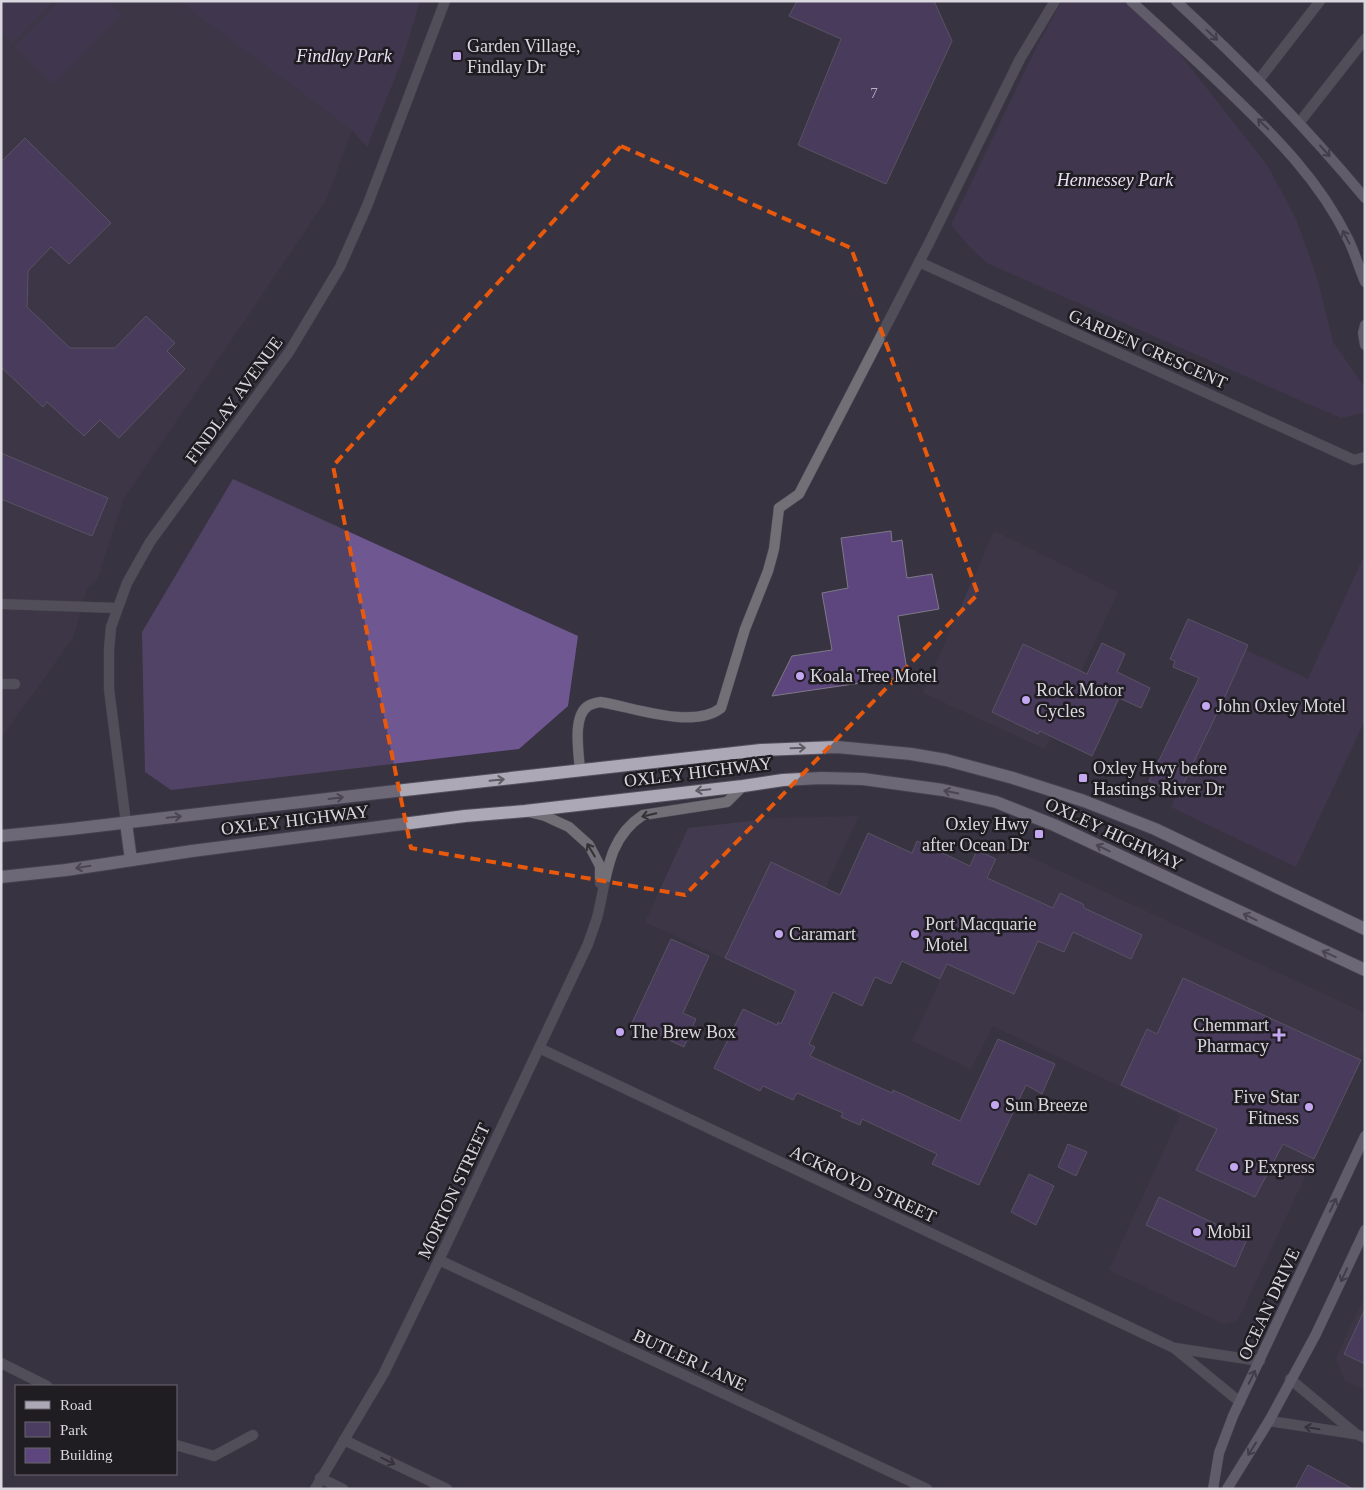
<svg xmlns="http://www.w3.org/2000/svg" width="1366" height="1490" font-family="'Times New Roman',serif">
  <style>
    .built { fill: #423a4e }
    .green { fill: #4b3d61 }
    .forest { fill: #6f5891 }
    .building { fill: #5d467d; stroke: #7e7988 }
    .lines { fill: none; stroke-linecap: round; stroke-linejoin: round }
    .service-casing { stroke: #55515d; stroke-width: 11 }
    .minor-casing { stroke: #55515d; stroke-width: 11 }
    .secondary-casing { stroke: #55515d; stroke-width: 11 }
    .primary-casing { stroke: #55515d; stroke-width: 14 }
    .service { stroke: #727076; stroke-width: 10 }
    .minor { stroke: #727076; stroke-width: 10 }
    .secondary { stroke: #938f9a; stroke-width: 10 }
    .primary { stroke: #ada8b6; stroke-width: 12 }
    .oneway { stroke: #4d4a52 }
    .oneway2 { stroke: #5f5b65 }
    .oneway3 { stroke: #343137 }
    .marked { fill: none; stroke: #e8590c; stroke-width: 4; stroke-dasharray: 10 6; stroke-linejoin: round }
    .poi-dot { fill: #c4a7f1; stroke: #1f1c22; stroke-width: 2 }
    .labels { text-anchor: middle; dominant-baseline: central; stroke-width: 5; stroke-linejoin: round; paint-order: stroke }
    .number-label { font-size: 15px; fill: #bbb3c6 }
    .poi-label { font-size: 18px; fill: #dad7df; stroke: #1f1c22; text-anchor: start }
    .park-label { font-size: 18px; font-style: italic; fill: #e7e1f2; stroke: #1f1c22 }
    .street-label { font-size: 18px; fill: #dad7df; stroke: #1f1c22 }
  </style>
  <rect width="100%" height="100%" fill="#383341"/>
  <!-- built -->
  <g class="built">
    <polygon points="1,1 179,1 352,130 326,200 123,500 97,581 87,589 73,638 1,738"/>
    <polygon points="994,531 1118,592 1045,749 923,693"/>
    <polygon points="859,816 780,984 645,922 688,828 778,818"/>
    <polygon points="1004,845 1365,1013 1365,1048 1238,1320 1224,1324 1109,1270 1180,1115 993,1026 971,1069 912,1041"/>
    <polygon points="1365,1296 1365,1390 1345,1381 1336,1358"/>
  </g>
  <!-- green -->
  <g class="green">
    <polygon points="1,1 53,1 12,43 1,33"/>
    <polygon points="60,1 107,1 121,15 53,84 15,47"/>
    <polygon points="179,1 420,1 402,60 367,147 352,130"/>
    <polygon points="1063,1 1138,1 1267,165 1296,219 1317,278 1333,342 1365,388 1365,412 1341,418 987,263 970,247 951,225 1036,48 1060,5"/>
    <polygon points="1365,554 1365,720 1296,867 1171,807 1244,649 1308,679"/>
  </g>
  <!-- forest -->
  <polygon class="forest" points="233,479 578,636 568,706 519,749 171,790 145,772 142,632"/>
  <!-- building -->
  <g class="building">
    <polygon points="797,1 934,1 952,41 886,184 798,145 841,39 789,16"/>
    <polygon points="25,138 111,223 69,264 51,247 28,271 27,307 70,348 115,348 146,316 175,343 167,351 185,369 119,438 100,420 84,436 47,402 43,407 1,367 1,162"/>
    <polygon points="1,453 108,498 92,536 1,499"/>
    <polygon points="891,531 892,542 902,540 907,578 932,574 939,609 898,616 908,676 772,696 792,656 832,650 822,593 848,588 841,538"/>
    <polygon points="1188,619 1248,645 1227,692 1178,795 1149,781 1199,678 1173,667 1175,661 1170,659"/>
    <polygon points="1102,643 1125,654 1117,672 1150,688 1141,708 1119,698 1092,756 1040,731 1038,734 992,712 1023,644 1087,674"/>
    <polygon points="868,833 912,853 917,841 970,866 977,850 996,859 987,878 1053,908 1060,893 1083,904 1084,908 1142,935 1131,959 1073,932 1064,952 1038,941 1014,994 947,964 940,979 902,961 891,984 875,977 862,1006 833,992 809,1044 815,1047 810,1056 892,1093 893,1090 960,1121 998,1039 1055,1064 1042,1094 1026,1085 979,1185 932,1164 937,1154 862,1119 860,1125 841,1117 843,1113 797,1093 793,1100 763,1086 760,1091 714,1068 743,1009 777,1025 778,1022 781,1024 796,991 725,958 771,862 840,895"/>
    <polygon points="671,939 709,956 683,1013 696,1019 684,1047 632,1023"/>
    <polygon points="1183,978 1361,1060 1314,1159 1283,1144 1255,1197 1196,1170 1217,1129 1121,1085 1147,1029 1157,1034"/>
    <polygon points="1068,1144 1087,1152 1076,1176 1058,1167"/>
    <polygon points="1029,1174 1054,1186 1036,1225 1011,1212"/>
    <polygon points="1159,1197 1247,1239 1235,1267 1146,1225"/>
    <polygon points="1365,1309 1365,1364 1344,1354"/>
    <polygon points="1308,1465 1353,1489 1295,1489"/>
  </g>
  <g class="lines">
    <defs>
      <g id="service">
        <polyline points="1258,81 1320,1"/>
        <polyline points="1299,123 1365,39"/>
        <polyline points="1,604 117,608"/>
        <polyline points="1,684 15,684"/>
        <path d="M 580,771 C 579,754 572,716 588,706 C 591,704 596,703 600,702 C 633,707 693,730 721,708 L 745,629 L 768,571 L 774,549 L 779,508"/>
      </g>
      <g id="minor">
        <polyline points="919,262 1354,460 1365,457"/>
        <polyline points="779,508 799,494 928,245 1020,59 1055,1"/>
        <polyline points="529,812 545,816 569,827 589,845 600,866 600,883"/>
        <polyline points="126,823 109,689 109,650 111,627 127,583 150,542 289,352 340,267 367,206 445,1"/>
        <polyline points="539,1048 1174,1348 1240,1402"/>
        <polyline points="439,1260 927,1489"/>
        <polyline points="1175,1348 1260,1361"/>
        <polyline points="1,1363 47,1386"/>
        <polyline points="1290,1379 1356,1434 1365,1438"/>
        <polyline points="1269,1421 1355,1434"/>
        <polyline points="344,1440 447,1489"/>
        <polyline points="176,1445 214,1456 253,1435"/>
        <polyline points="320,1478 343,1489"/>
        <path d="M 315,1489 L 384,1373 L 439,1260 L 588,944 C 591,935 594,927 597,918 C 607,879 606,839 643,815 L 727,802 L 743,786"/>
      </g>
      <g id="secondary">
        <path d="M 1131,1 C 1164,31 1197,61 1229,92 C 1275,136 1320,181 1348,239 C 1355,253 1359,268 1365,282"/>
        <path d="M 1176,1 C 1243,63 1307,128 1365,198"/>
        <polyline points="1365,325 1363,333 1365,345"/>
        <polyline points="1213,1489 1219,1453 1233,1416 1365,1136"/>
        <polyline points="1227,1489 1269,1421 1316,1334 1365,1230"/>
      </g>
      <g id="primary">
        <polyline points="126,823 131,860"/>
        <polyline points="1,836 71,829 378,793 761,750 837,747 911,754 946,760 1013,778 1084,801 1155,829 1365,929"/>
        <polyline points="1,877 66,870 192,851 465,816 525,811 743,786 783,780 821,778 863,779 943,790 996,802 1054,825 1365,970"/>
      </g>
    </defs>
    <!-- service casing -->
    <use href="#service" class="service-casing"/>
    <!-- minor casing -->
    <use href="#minor" class="minor-casing"/>
    <!-- secondary casing -->
    <use href="#secondary" class="secondary-casing"/>
    <!-- primary casing -->
    <use href="#primary" class="primary-casing"/>
    <!-- service -->
    <use href="#service" class="service"/>
    <!-- minor -->
    <use href="#minor" class="minor"/>
    <!-- secondary -->
    <use href="#secondary" class="secondary"/>
    <!-- primary -->
    <use href="#primary" class="primary"/>
  </g>
  <!-- one-way arrows -->
  <defs><path id="oneway-shaft" d="M-6 0H5M1.5-3L5.5 0L1.5 3" fill="none" stroke-width="1.6" stroke-linecap="round" stroke-linejoin="round" transform="scale(1.25)"/></defs>
  <g class="oneway">
    <use href="#oneway-shaft" transform="translate(1212 35) rotate(43)"/>
    <use href="#oneway-shaft" transform="translate(1263 124) rotate(-136)"/>
    <use href="#oneway-shaft" transform="translate(1325 151) rotate(48)"/>
    <use href="#oneway-shaft" transform="translate(1346 237) rotate(-118)"/>
    <use href="#oneway-shaft" transform="translate(1333 1205) rotate(-65)"/>
    <use href="#oneway-shaft" transform="translate(1344 1275) rotate(115)"/>
    <use href="#oneway-shaft" transform="translate(1252 1377) rotate(-64)"/>
    <use href="#oneway-shaft" transform="translate(1252 1449) rotate(122)"/>
  </g>
  <g class="oneway2">
    <use href="#oneway-shaft" transform="translate(798 748) rotate(-2)"/>
    <use href="#oneway-shaft" transform="translate(497 780) rotate(-6)"/>
    <use href="#oneway-shaft" transform="translate(703 790) rotate(174)"/>
    <use href="#oneway-shaft" transform="translate(951 792) rotate(-168)"/>
    <use href="#oneway-shaft" transform="translate(336 798) rotate(-7)"/>
    <use href="#oneway-shaft" transform="translate(174 817) rotate(-5)"/>
    <use href="#oneway-shaft" transform="translate(1103 848) rotate(-154)"/>
    <use href="#oneway-shaft" transform="translate(83 867) rotate(171)"/>
    <use href="#oneway-shaft" transform="translate(1250 917) rotate(-154)"/>
    <use href="#oneway-shaft" transform="translate(1329 954) rotate(-156)"/>
  </g>
  <g class="oneway3">
    <use href="#oneway-shaft" transform="translate(649 815) rotate(167)"/>
    <use href="#oneway-shaft" transform="translate(591 850) rotate(-121)"/>
    <use href="#oneway-shaft" transform="translate(1312 1428) rotate(-171)"/>
    <use href="#oneway-shaft" transform="translate(388 1461) rotate(26)"/>
  </g>
  <!-- marked area -->
  <path d="M0 0H1366V1490H0ZM 621,146 L 851,248 L 978,594 L 685,895 L 411,848 L 333,466 Z" fill="#383341" fill-opacity=".55" fill-rule="evenodd"/>
  <path class="marked" d="M 621,146 L 851,248 L 978,594 L 685,895 L 411,848 L 333,466 Z"/>
  <!-- markers -->
  <g class="poi-dot">
    <rect x="452" y="51" width="10" height="10" rx="2.5"/>
    <circle cx="800" cy="676" r="5"/>
    <circle cx="1026" cy="700" r="5"/>
    <circle cx="1206" cy="706" r="5"/>
    <rect x="1078" y="773" width="10" height="10" rx="2.5"/>
    <rect x="1034" y="829" width="10" height="10" rx="2.5"/>
    <circle cx="779" cy="934" r="5"/>
    <circle cx="915" cy="934" r="5"/>
    <circle cx="620" cy="1032" r="5"/>
    <path d="M1276.5 1027.5h5v5h5v5h-5v5h-5v-5h-5v-5h5z"/>
    <circle cx="995" cy="1105" r="5"/>
    <circle cx="1309" cy="1107" r="5"/>
    <circle cx="1234" cy="1167" r="5"/>
    <circle cx="1197" cy="1232" r="5"/>
  </g>
  <g class="labels">
    <!-- number labels -->
    <g class="number-label">
      <text x="874" y="93">7</text>
    </g>
    <!-- poi labels -->
    <g class="poi-label">
      <text x="467" y="46">Garden Village,<tspan x="467" dy="21">Findlay Dr</tspan></text>
      <text x="810" y="676">Koala Tree Motel</text>
      <text x="1036" y="690">Rock Motor<tspan x="1036" dy="21">Cycles</tspan></text>
      <text x="1216" y="706">John Oxley Motel</text>
      <text x="1093" y="768">Oxley Hwy before<tspan x="1093" dy="21">Hastings River Dr</tspan></text>
      <text x="1029" y="824" text-anchor="end">Oxley Hwy<tspan x="1029" dy="21">after Ocean Dr</tspan></text>
      <text x="925" y="924">Port Macquarie<tspan x="925" dy="21">Motel</tspan></text>
      <text x="789" y="934">Caramart</text>
      <text x="1269" y="1025" text-anchor="end">Chemmart<tspan x="1269" dy="21">Pharmacy</tspan></text>
      <text x="630" y="1032">The Brew Box</text>
      <text x="1299" y="1097" text-anchor="end">Five Star<tspan x="1299" dy="21">Fitness</tspan></text>
      <text x="1005" y="1105">Sun Breeze</text>
      <text x="1244" y="1167">P Express</text>
      <text x="1207" y="1232">Mobil</text>
    </g>
    <!-- park labels -->
    <g class="park-label">
      <text x="344" y="56">Findlay Park</text>
      <text x="1115" y="180">Hennessey Park</text>
    </g>
    <!-- street labels -->
    <g class="street-label">
      <text transform="translate(1148 349) rotate(24)">GARDEN CRESCENT</text>
      <text transform="translate(234 400) rotate(-54)">FINDLAY AVENUE</text>
      <text transform="translate(698 772) rotate(-7)">OXLEY HIGHWAY</text>
      <text transform="translate(295 820) rotate(-7)">OXLEY HIGHWAY</text>
      <text transform="translate(1114 834) rotate(25)">OXLEY HIGHWAY</text>
      <text transform="translate(863 1184) rotate(25)">ACKROYD STREET</text>
      <text transform="translate(454 1191) rotate(-65)">MORTON STREET</text>
      <text transform="translate(1269 1304) rotate(-65)">OCEAN DRIVE</text>
      <text transform="translate(690 1360) rotate(25)">BUTLER LANE</text>
    </g>
  </g>
  <!-- border -->
  <rect width="1366" height="1490" fill="none" stroke="#dad7df" stroke-width="5"/>
  <!-- legend -->
  <rect x="15" y="1385" width="162" height="90" fill="#1f1c22" stroke="#6a676e"/>
  <rect x="25" y="1401" width="25" height="8" fill="#ada8b6" stroke="#6a676e"/>
  <text x="60" y="1410" font-size="15" fill="#dad7df">Road</text>
  <rect x="25" y="1422" width="25" height="15" fill="#4b3d61" stroke="#6a676e"/>
  <text x="60" y="1435" font-size="15" fill="#dad7df">Park</text>
  <rect x="25" y="1448" width="25" height="15" fill="#5d467d" stroke="#6a676e"/>
  <text x="60" y="1460" font-size="15" fill="#dad7df">Building</text>
</svg>
